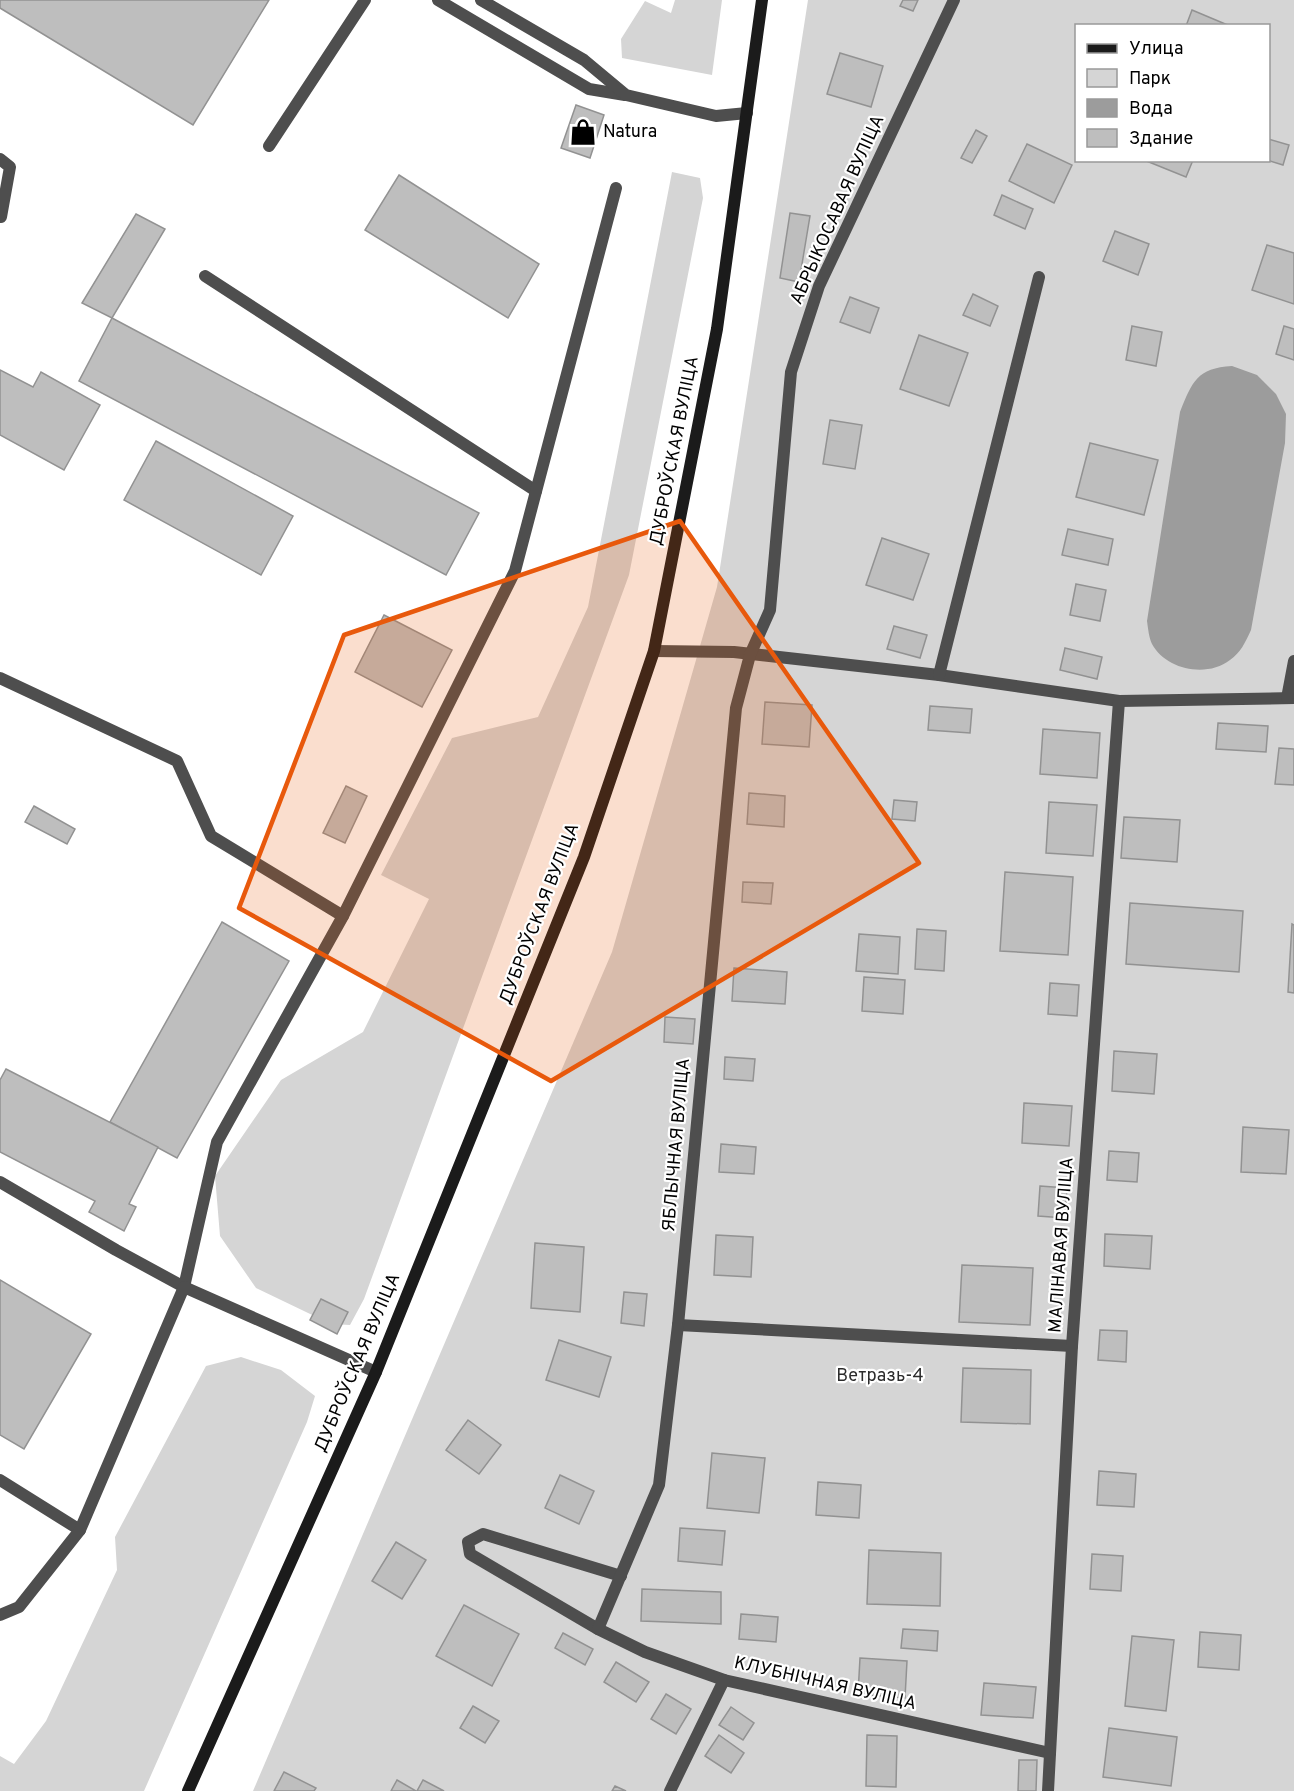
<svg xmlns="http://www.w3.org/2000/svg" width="1294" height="1791" font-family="Overpass,sans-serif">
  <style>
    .green { fill: #d5d5d5; fill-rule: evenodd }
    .water { fill: #9c9c9c }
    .building { fill: #bebebe; stroke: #929292; stroke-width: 1.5 }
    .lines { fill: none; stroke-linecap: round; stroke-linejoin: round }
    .service { stroke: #4e4e4e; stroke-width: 12 }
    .secondary { stroke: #1b1b1b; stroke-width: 12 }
    .marked { fill: #e8590c; fill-opacity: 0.2; stroke: #e8590c; stroke-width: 4.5; stroke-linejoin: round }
    .labels { text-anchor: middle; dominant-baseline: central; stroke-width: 4.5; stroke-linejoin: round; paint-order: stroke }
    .poi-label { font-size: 18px; fill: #000; stroke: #fff; text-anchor: start }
    .street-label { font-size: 18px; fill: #000; stroke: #fff }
    .park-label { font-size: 18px; fill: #2c2c2c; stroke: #fff }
  </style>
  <rect width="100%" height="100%" fill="#fff"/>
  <!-- green -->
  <g class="green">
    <polygon points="675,0 722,0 712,75 622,58 621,39 645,1 671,13"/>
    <path d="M 808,0 L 1294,0 L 1294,1791 L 253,1791 L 612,952 L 717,587 ZM 1076,26 L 1268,26 L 1268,160 L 1076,160 Z"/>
    <polygon points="672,172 700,178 703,198 629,575 364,1299 350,1325 331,1324 256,1288 220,1236 215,1176 281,1080 363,1032 429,899 381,875 452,738 538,717 588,607"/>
    <polygon points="241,1357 281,1370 315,1396 307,1422 144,1791 0,1791 0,1756 14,1764 46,1721 117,1570 115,1537 206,1366"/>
  </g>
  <!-- water -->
  <path class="water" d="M 1232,366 L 1257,375 L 1276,394 L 1286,414 L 1285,443 L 1251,630 C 1245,643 1241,652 1230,660 C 1207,678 1166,670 1152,644 C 1149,638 1148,628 1147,621 L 1180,412 C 1192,382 1197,368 1232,366 Z"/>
  <!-- building -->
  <g class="building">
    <polygon points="0,0 269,0 193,125 0,8"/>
    <polygon points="903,0 918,0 913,11 900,6"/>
    <polygon points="1192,10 1230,26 1186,26"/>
    <polygon points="840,53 883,66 871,107 827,94"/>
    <polygon points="576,105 604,115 590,158 561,148"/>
    <polygon points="976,130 987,136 972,163 961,158"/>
    <polygon points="1268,139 1289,145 1283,165 1267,160 1268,160"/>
    <polygon points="1027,144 1072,165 1054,203 1009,181"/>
    <polygon points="1144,160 1193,160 1186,177"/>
    <polygon points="399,175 539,264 508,318 365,230"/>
    <polygon points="1002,195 1033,209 1025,229 994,215"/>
    <polygon points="790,213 810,216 799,282 780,278"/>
    <polygon points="136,214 165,229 112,318 82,303"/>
    <polygon points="1115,231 1149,244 1138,275 1103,261"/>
    <polygon points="1267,245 1294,253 1294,304 1252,290"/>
    <polygon points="973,294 998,306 990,326 963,315"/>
    <polygon points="850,297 879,308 870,333 840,322"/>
    <polygon points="112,318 479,513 446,575 79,381"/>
    <polygon points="1132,326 1162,332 1156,366 1126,360"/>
    <polygon points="1284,326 1294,329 1294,360 1276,354"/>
    <polygon points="919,335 968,353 949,406 900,389"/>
    <polygon points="0,370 33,387 41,372 100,405 64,470 0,435"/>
    <polygon points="830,420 862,425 855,469 823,464"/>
    <polygon points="156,441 293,516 261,575 124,500"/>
    <polygon points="1090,443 1158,460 1144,515 1076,497"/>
    <polygon points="1068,529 1113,539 1108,565 1062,555"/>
    <polygon points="882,538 929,554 913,600 866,585"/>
    <polygon points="1076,584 1106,590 1100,621 1070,615"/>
    <polygon points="384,615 452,650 422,707 355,672"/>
    <polygon points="894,626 927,635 920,658 887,649"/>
    <polygon points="1065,648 1102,657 1097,679 1060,670"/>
    <polygon points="765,702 812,705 809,747 762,744"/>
    <polygon points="930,706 972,709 970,733 928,730"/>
    <polygon points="1218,723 1268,726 1266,752 1216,749"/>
    <polygon points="1043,729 1100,733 1097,778 1040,774"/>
    <polygon points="1279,748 1294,749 1294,785 1275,784"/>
    <polygon points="346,786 367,796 345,843 323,833"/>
    <polygon points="749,793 785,796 784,827 747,824"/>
    <polygon points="894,800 917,802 915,821 892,819"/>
    <polygon points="1049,802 1097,805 1093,856 1046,853"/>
    <polygon points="34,806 75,829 67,844 25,822"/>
    <polygon points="1124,817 1180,820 1177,862 1121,858"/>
    <polygon points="1005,872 1073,877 1068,955 1000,951"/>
    <polygon points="743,882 773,883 771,904 742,902"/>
    <polygon points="1130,903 1243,911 1239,972 1126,964"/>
    <polygon points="222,922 289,961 177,1158 110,1122"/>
    <polygon points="1292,924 1294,925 1294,993 1288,992"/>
    <polygon points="917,929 946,931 944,971 915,969"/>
    <polygon points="859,934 900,937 898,974 856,971"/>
    <polygon points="734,968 787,972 785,1004 732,1001"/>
    <polygon points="864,977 905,980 903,1014 862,1011"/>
    <polygon points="1050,983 1079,985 1077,1016 1048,1014"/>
    <polygon points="665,1017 695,1019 693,1044 664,1042"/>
    <polygon points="1114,1051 1157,1054 1154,1094 1112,1091"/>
    <polygon points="725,1057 755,1059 753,1081 724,1079"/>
    <polygon points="6,1069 158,1147 129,1204 136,1207 124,1231 89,1212 95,1201 0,1152 0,1080"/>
    <polygon points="1024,1103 1072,1106 1069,1146 1022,1143"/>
    <polygon points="1243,1127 1289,1130 1286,1174 1241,1172"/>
    <polygon points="721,1144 756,1147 754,1174 719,1172"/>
    <polygon points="1109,1151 1139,1153 1137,1182 1107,1180"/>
    <polygon points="1040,1186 1067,1188 1065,1218 1038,1216"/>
    <polygon points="1105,1234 1152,1236 1150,1269 1104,1266"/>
    <polygon points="716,1235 753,1237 751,1277 714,1275"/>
    <polygon points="535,1243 584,1247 580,1312 531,1308"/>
    <polygon points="962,1265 1033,1268 1030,1325 959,1322"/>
    <polygon points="0,1280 91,1334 24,1449 0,1435"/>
    <polygon points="624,1292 647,1294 644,1326 621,1323"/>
    <polygon points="321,1299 348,1312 337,1334 310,1320"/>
    <polygon points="1100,1330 1127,1331 1126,1362 1098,1360"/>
    <polygon points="559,1340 611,1357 599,1397 546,1380"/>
    <polygon points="963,1368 1031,1370 1030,1424 961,1422"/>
    <polygon points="468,1420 501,1445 479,1474 446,1450"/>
    <polygon points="712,1453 765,1458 759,1513 707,1508"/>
    <polygon points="1099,1471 1136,1474 1134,1507 1097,1505"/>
    <polygon points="560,1475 594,1491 579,1524 545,1508"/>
    <polygon points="818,1482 861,1485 859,1518 816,1515"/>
    <polygon points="680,1528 725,1531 722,1565 678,1561"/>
    <polygon points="396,1542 426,1560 402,1599 372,1581"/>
    <polygon points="869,1550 941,1553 940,1606 867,1604"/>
    <polygon points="1092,1554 1123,1556 1121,1591 1090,1589"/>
    <polygon points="642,1589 721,1592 721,1624 641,1621"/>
    <polygon points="464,1605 519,1634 492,1686 436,1656"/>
    <polygon points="741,1614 778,1617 776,1642 739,1639"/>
    <polygon points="903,1629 938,1631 937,1651 901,1648"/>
    <polygon points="1200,1632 1241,1635 1239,1670 1198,1667"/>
    <polygon points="563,1633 593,1649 585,1665 555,1648"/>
    <polygon points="1132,1636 1174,1640 1166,1711 1125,1706"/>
    <polygon points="860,1658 907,1661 905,1698 858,1694"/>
    <polygon points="616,1662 649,1682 636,1702 604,1682"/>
    <polygon points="984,1683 1036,1687 1033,1718 981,1715"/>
    <polygon points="666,1694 691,1709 676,1734 651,1719"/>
    <polygon points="473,1706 499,1721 485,1743 460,1728"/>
    <polygon points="731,1707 754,1723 743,1740 719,1725"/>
    <polygon points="1109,1728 1177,1737 1171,1786 1103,1777"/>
    <polygon points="719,1735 744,1753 731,1773 705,1756"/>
    <polygon points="867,1735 897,1736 896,1787 866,1786"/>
    <polygon points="1019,1760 1037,1760 1036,1791 1018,1791"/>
    <polygon points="284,1772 316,1788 314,1791 274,1791"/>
    <polygon points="397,1780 416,1791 391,1791"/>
    <polygon points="423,1780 444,1791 417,1791"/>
    <polygon points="615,1786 626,1791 612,1791"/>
  </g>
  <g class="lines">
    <!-- service -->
    <g class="service">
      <polyline points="438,0 589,89 625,95"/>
      <polyline points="481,0 584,60 626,95 716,116 747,113"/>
      <polyline points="269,146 365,0"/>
      <polyline points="0,159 10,167 1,217"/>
      <polyline points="205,276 536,491"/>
      <polyline points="654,651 734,652 939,675 1119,701 1294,698"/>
      <polyline points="939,675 1039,277"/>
      <polyline points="0,678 177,761 211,836 343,916"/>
      <polyline points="1287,698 1294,661"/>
      <polyline points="0,1182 116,1250 184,1287 217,1142 343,916 515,571 616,188"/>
      <polyline points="678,1325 1072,1346"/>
      <polyline points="0,1480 80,1530"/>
      <polyline points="621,1576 483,1534 468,1542 470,1554 598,1629 645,1652 724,1680 1050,1753"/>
      <polyline points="0,1615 19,1607 80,1530 184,1287 376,1372"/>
      <polyline points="598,1629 659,1485 678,1325 736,708 750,655 770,610 791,372 819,286 954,0"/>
      <polyline points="670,1791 724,1680"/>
      <polyline points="1048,1791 1072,1346 1119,701"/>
    </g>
    <!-- secondary -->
    <polyline class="secondary" points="188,1791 376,1372 584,857 654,651 717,329 762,0"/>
  </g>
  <!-- marked area -->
  <path class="marked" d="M 680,521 L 919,863 L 551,1081 L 239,908 L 344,635 Z"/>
  <!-- icons -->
  <defs>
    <symbol id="shop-bare" viewBox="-9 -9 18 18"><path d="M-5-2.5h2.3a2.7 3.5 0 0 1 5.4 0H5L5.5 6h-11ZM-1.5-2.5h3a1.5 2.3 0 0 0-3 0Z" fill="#000" stroke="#fff" stroke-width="2.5" paint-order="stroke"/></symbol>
  </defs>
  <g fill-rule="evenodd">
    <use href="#shop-bare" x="564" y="113" width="38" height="38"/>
  </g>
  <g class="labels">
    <!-- poi labels -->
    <g class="poi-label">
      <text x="603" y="132">Natura</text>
    </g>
    <!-- street labels -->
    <g class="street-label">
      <text transform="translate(838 210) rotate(-66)">АБРЫКОСАВАЯ ВУЛІЦА</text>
      <text transform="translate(675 451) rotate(-79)">ДУБРОЎСКАЯ ВУЛІЦА</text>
      <text transform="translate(540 914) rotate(-69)">ДУБРОЎСКАЯ ВУЛІЦА</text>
      <text transform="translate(677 1145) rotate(-85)">ЯБЛЫЧНАЯ ВУЛІЦА</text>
      <text transform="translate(1062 1245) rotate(-86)">МАЛІНАВАЯ ВУЛІЦА</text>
      <text transform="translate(358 1363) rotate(-67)">ДУБРОЎСКАЯ ВУЛІЦА</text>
      <text transform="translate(825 1684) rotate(13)">КЛУБНІЧНАЯ ВУЛІЦА</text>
    </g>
    <!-- park labels -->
    <g class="park-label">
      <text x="880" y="1376">Ветразь-4</text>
    </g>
  </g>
  <!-- legend -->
  <rect x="1075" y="24" width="195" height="138" fill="#ffffff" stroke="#999999" stroke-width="1.5"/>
  <rect x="1087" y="44" width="30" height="9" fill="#1b1b1b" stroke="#999999" stroke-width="1.5"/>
  <text x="1129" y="54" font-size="18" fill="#000000">Улица</text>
  <rect x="1087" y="69" width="30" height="18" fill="#d5d5d5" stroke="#999999" stroke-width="1.5"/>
  <text x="1129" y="84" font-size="18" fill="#000000">Парк</text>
  <rect x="1087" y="99" width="30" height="18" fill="#9c9c9c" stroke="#999999" stroke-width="1.5"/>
  <text x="1129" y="114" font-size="18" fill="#000000">Вода</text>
  <rect x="1087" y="129" width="30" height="18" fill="#bebebe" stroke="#999999" stroke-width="1.5"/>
  <text x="1129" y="144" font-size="18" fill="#000000">Здание</text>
</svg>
